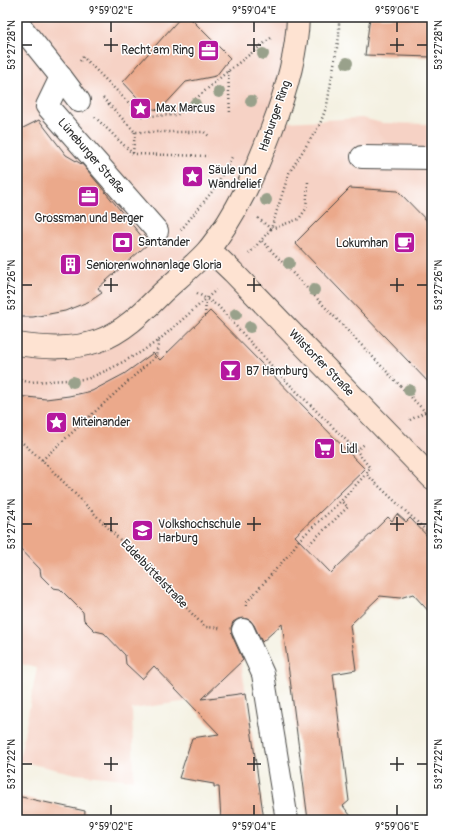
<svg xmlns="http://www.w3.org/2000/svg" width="449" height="837" font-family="Pangolin,sans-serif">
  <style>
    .built { fill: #f6d2c5 }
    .building { fill: #eba98b }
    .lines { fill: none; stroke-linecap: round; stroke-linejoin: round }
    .pedestrian-casing { stroke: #494946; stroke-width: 24 }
    .minor-casing { stroke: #494946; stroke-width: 24 }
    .secondary-casing { stroke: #494946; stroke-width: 24 }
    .path { stroke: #494946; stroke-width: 2.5; stroke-dasharray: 1 3; stroke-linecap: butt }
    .pedestrian { stroke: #fff; stroke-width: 22 }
    .minor { stroke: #fff; stroke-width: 22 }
    .secondary { stroke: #fee3d2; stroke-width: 22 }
    .tree { fill: #99a18b }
    .ticks { fill: none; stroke: #2b2b2b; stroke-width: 1.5 }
    .labels { text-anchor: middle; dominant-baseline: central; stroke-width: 3; stroke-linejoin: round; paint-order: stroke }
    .poi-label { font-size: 12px; fill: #2b2b2b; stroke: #fff; text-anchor: start }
    .street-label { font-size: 12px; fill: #2b2b2b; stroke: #fff }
    .neatline { fill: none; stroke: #2b2b2b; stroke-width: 1.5 }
    .ticks-label { font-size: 10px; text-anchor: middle; fill: #2b2b2b }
  </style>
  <rect width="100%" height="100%" fill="#fff"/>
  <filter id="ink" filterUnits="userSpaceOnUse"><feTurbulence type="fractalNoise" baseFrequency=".025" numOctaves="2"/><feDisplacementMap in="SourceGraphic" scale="8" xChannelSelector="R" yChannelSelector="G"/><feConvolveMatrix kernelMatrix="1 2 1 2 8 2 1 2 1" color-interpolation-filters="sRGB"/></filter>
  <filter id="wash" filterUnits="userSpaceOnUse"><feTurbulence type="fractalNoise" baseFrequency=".012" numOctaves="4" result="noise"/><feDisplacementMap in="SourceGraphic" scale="16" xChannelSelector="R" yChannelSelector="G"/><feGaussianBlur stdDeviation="0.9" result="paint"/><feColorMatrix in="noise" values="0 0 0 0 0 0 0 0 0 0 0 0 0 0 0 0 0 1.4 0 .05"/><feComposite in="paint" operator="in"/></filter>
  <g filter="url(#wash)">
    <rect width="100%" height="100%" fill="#f4f1e2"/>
    <!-- built -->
    <polygon class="built" points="17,17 306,17 286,122 362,118 382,123 432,124 432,541 410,518 406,522 397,514 392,521 387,518 241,663 246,693 132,709 134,780 76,774 19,761 37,668 17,663"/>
    <g id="blocks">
      <!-- building -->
      <g class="building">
        <polygon points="181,17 189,17 230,58 216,76 186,82 160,110 147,108 123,82"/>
        <polygon points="370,17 432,17 432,57 365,55"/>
        <polygon points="39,120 66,155 83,165 148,244 98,288 102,293 90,301 65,311 33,317 17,317 17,131"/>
        <polygon points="350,188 398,191 432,226 432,386 295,243"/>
        <polygon points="210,311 365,469 295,536 331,573 388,517 392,521 397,514 406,522 410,518 432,541 432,615 413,594 400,598 380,596 350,625 356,670 333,674 349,801 343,806 354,820 308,820 290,679 282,624 262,642 254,625 250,620 244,618 238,619 233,622 231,628 232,635 243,660 202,699 246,693 264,820 221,820 219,787 214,787 214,784 179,778 192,738 219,734 154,666 142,679 126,664 125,655 104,633 95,631 84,620 83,612 60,589 53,588 41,576 40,569 17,545 17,396 46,399 69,396 92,391 124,374 153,353 160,360"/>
        <polygon points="17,796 85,811 84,820 17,820"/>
      </g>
    </g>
  </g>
  <g filter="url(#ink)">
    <use href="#blocks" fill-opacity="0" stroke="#494946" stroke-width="1"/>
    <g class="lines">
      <defs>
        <g id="pedestrian">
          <polyline points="17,22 61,77 79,101"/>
          <polyline points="61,77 47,106 157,231"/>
          <polyline points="362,157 432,158"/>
        </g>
        <polyline id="minor" points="243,630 263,674 287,820"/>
        <g id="secondary">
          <polyline points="209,249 233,272 432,478"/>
          <path d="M 17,344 C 44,348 72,350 98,341 C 124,332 144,311 163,292 C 178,278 196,264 209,249 C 237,214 255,173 271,131 C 285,95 297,56 298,17"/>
        </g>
      </defs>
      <!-- pedestrian casing -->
      <use href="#pedestrian" class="pedestrian-casing"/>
      <!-- minor casing -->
      <use href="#minor" class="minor-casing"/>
      <!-- secondary casing -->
      <use href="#secondary" class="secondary-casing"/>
      <!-- path -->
      <g class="path">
        <polyline points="80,61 83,57 142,116 177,115 228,71 271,38"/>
        <polyline points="228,71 230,114"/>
        <polyline points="103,98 135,132 204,132 209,136"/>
        <polyline points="95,117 133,154 208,156"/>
        <polyline points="133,153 135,132"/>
        <polyline points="258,218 271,229"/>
        <polyline points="271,229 299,219 306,209 308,182"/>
        <polyline points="181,230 215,188 232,157"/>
        <polyline points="262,241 432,419"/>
        <polyline points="249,254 271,229 289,173 320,124 327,105 339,36 339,17"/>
        <polyline points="197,293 218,306 279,374 356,450 370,468 366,474 432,536"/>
        <polyline points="205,316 206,300"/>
        <polyline points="17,380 30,382 87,379 110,369 141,352 159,340 206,299 216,290"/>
        <polyline points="410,420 432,408"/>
        <polyline points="17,438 42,460 205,627 220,628"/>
        <polyline points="356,450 365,444"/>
        <polyline points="42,460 156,356 159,340"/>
        <polyline points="309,544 348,507 341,501 366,474"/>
        <polyline points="246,606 246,603 291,552 299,540 341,501"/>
      </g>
      <!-- pedestrian -->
      <use href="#pedestrian" class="pedestrian"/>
      <!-- minor -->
      <use href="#minor" class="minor"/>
      <!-- secondary -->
      <use href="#secondary" class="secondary"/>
    </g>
    <!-- trees -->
    <g class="tree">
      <circle cx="263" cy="54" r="6"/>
      <circle cx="347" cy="63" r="6"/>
      <circle cx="219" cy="92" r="6"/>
      <circle cx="251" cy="101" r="6"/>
      <circle cx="195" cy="104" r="6"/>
      <circle cx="266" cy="200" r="6"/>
      <circle cx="289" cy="263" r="6"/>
      <circle cx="314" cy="290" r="6"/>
      <circle cx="236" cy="314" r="6"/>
      <circle cx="250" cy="327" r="6"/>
      <circle cx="73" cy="382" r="6"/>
      <circle cx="409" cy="390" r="6"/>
    </g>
  </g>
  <!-- ticks -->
  <path class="ticks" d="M 111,22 L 111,32M 254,22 L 254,32M 397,22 L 397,32M 111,38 L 111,52M 254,38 L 254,52M 397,38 L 397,52M 22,45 L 32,45M 104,45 L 118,45M 247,45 L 261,45M 390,45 L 404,45M 417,45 L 427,45M 111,278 L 111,292M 254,278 L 254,292M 397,278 L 397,292M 22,285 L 32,285M 104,285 L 118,285M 247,285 L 261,285M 390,285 L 404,285M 417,285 L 427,285M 111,517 L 111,531M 254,517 L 254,531M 397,517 L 397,531M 22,524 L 32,524M 104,524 L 118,524M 247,524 L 261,524M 390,524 L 404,524M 417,524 L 427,524M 111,757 L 111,771M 254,757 L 254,771M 397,757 L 397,771M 22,764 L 32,764M 104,764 L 118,764M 247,764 L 261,764M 390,764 L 404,764M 417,764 L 427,764M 111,805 L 111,815M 254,805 L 254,815M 397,805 L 397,815"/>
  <!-- icons -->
  <defs>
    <symbol id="office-square" viewBox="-11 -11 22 22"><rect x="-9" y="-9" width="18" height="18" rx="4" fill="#b5179e" stroke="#fff"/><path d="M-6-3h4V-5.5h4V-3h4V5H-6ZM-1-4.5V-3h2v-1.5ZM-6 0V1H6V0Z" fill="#fff"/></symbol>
    <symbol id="sight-square" viewBox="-11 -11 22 22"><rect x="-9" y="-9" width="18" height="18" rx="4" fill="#b5179e" stroke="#fff"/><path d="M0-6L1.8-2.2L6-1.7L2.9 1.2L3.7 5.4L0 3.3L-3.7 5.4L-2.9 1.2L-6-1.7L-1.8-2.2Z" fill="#fff"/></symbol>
    <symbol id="bank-square" viewBox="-11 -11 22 22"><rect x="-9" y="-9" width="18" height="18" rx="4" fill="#b5179e" stroke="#fff"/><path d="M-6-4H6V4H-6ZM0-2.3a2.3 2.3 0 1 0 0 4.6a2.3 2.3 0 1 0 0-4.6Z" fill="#fff"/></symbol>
    <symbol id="cafe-square" viewBox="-11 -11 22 22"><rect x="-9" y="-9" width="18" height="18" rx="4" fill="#b5179e" stroke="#fff"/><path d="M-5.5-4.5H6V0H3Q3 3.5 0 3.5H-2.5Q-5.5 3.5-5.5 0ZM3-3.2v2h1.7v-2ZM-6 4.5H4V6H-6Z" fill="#fff"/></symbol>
    <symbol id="building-square" viewBox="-11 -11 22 22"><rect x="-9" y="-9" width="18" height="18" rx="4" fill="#b5179e" stroke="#fff"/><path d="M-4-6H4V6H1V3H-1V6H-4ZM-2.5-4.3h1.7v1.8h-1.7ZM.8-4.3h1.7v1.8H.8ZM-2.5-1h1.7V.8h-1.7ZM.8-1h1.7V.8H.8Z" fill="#fff"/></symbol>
    <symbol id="bar-square" viewBox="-11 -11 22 22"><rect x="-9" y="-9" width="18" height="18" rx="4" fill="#b5179e" stroke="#fff"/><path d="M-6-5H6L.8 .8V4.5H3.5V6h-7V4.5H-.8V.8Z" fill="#fff"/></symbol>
    <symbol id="supermarket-square" viewBox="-11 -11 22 22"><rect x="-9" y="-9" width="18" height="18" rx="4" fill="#b5179e" stroke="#fff"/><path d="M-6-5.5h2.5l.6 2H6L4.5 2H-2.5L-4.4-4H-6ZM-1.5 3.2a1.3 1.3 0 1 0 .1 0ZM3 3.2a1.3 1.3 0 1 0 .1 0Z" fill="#fff"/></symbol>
    <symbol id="university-square" viewBox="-11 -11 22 22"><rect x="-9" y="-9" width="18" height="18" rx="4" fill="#b5179e" stroke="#fff"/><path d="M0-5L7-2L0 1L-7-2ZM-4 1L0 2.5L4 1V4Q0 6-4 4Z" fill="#fff"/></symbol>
  </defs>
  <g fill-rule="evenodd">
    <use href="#office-square" x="196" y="38" width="25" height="25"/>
    <use href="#sight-square" x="128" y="96" width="25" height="25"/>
    <use href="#sight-square" x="180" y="164" width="25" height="25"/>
    <use href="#office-square" x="76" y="184" width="25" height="25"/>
    <use href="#bank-square" x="110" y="230" width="25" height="25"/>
    <use href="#cafe-square" x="392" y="230" width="25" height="25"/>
    <use href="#building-square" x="58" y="252" width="25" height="25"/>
    <use href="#bar-square" x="218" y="358" width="25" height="25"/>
    <use href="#sight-square" x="44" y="410" width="25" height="25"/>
    <use href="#supermarket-square" x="312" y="436" width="25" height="25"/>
    <use href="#university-square" x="130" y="518" width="25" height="25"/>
  </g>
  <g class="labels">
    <!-- poi labels -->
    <g class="poi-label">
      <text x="194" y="50" text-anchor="end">Recht am Ring</text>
      <text x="156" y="108">Max Marcus</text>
      <text x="208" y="170">Säule und<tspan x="208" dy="14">Wandrelief</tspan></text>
      <text x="89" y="218" text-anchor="middle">Grossman und Berger</text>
      <text x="138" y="242">Santander</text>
      <text x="388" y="243" text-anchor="end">Lokumhan</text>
      <text x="86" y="265">Seniorenwohnanlage Gloria</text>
      <text x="246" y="371">B7 Hamburg</text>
      <text x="72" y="422">Miteinander</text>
      <text x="340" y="449">Lidl</text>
      <text x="158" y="524">Volkshochschule<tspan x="158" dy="14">Harburg</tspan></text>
    </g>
    <!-- street labels -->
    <g class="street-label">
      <text transform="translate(275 116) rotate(-71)">Harburger Ring</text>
      <text transform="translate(91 156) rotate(49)">Lüneburger Straße</text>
      <text transform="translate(321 363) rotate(46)">Wilstorfer Straße</text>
      <text transform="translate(154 574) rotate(46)">Eddelbüttelstraße</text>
    </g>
  </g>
  <!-- margin -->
  <rect width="449" height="837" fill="none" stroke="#fff" stroke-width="44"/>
  <rect x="22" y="22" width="405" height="793" class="neatline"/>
  <g class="ticks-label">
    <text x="111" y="14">9°59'02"E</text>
    <text x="254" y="14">9°59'04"E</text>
    <text x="397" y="14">9°59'06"E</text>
    <text transform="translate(11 45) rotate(-90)" y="4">53°27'28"N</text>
    <text transform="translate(438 45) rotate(-90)" y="4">53°27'28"N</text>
    <text transform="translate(11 285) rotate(-90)" y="4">53°27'26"N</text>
    <text transform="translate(438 285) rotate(-90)" y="4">53°27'26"N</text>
    <text transform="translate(11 524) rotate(-90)" y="4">53°27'24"N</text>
    <text transform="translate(438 524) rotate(-90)" y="4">53°27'24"N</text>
    <text transform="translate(11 764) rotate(-90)" y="4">53°27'22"N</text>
    <text transform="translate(438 764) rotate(-90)" y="4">53°27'22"N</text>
    <text x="111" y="830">9°59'02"E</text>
    <text x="254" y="830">9°59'04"E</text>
    <text x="397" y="830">9°59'06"E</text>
  </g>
</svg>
